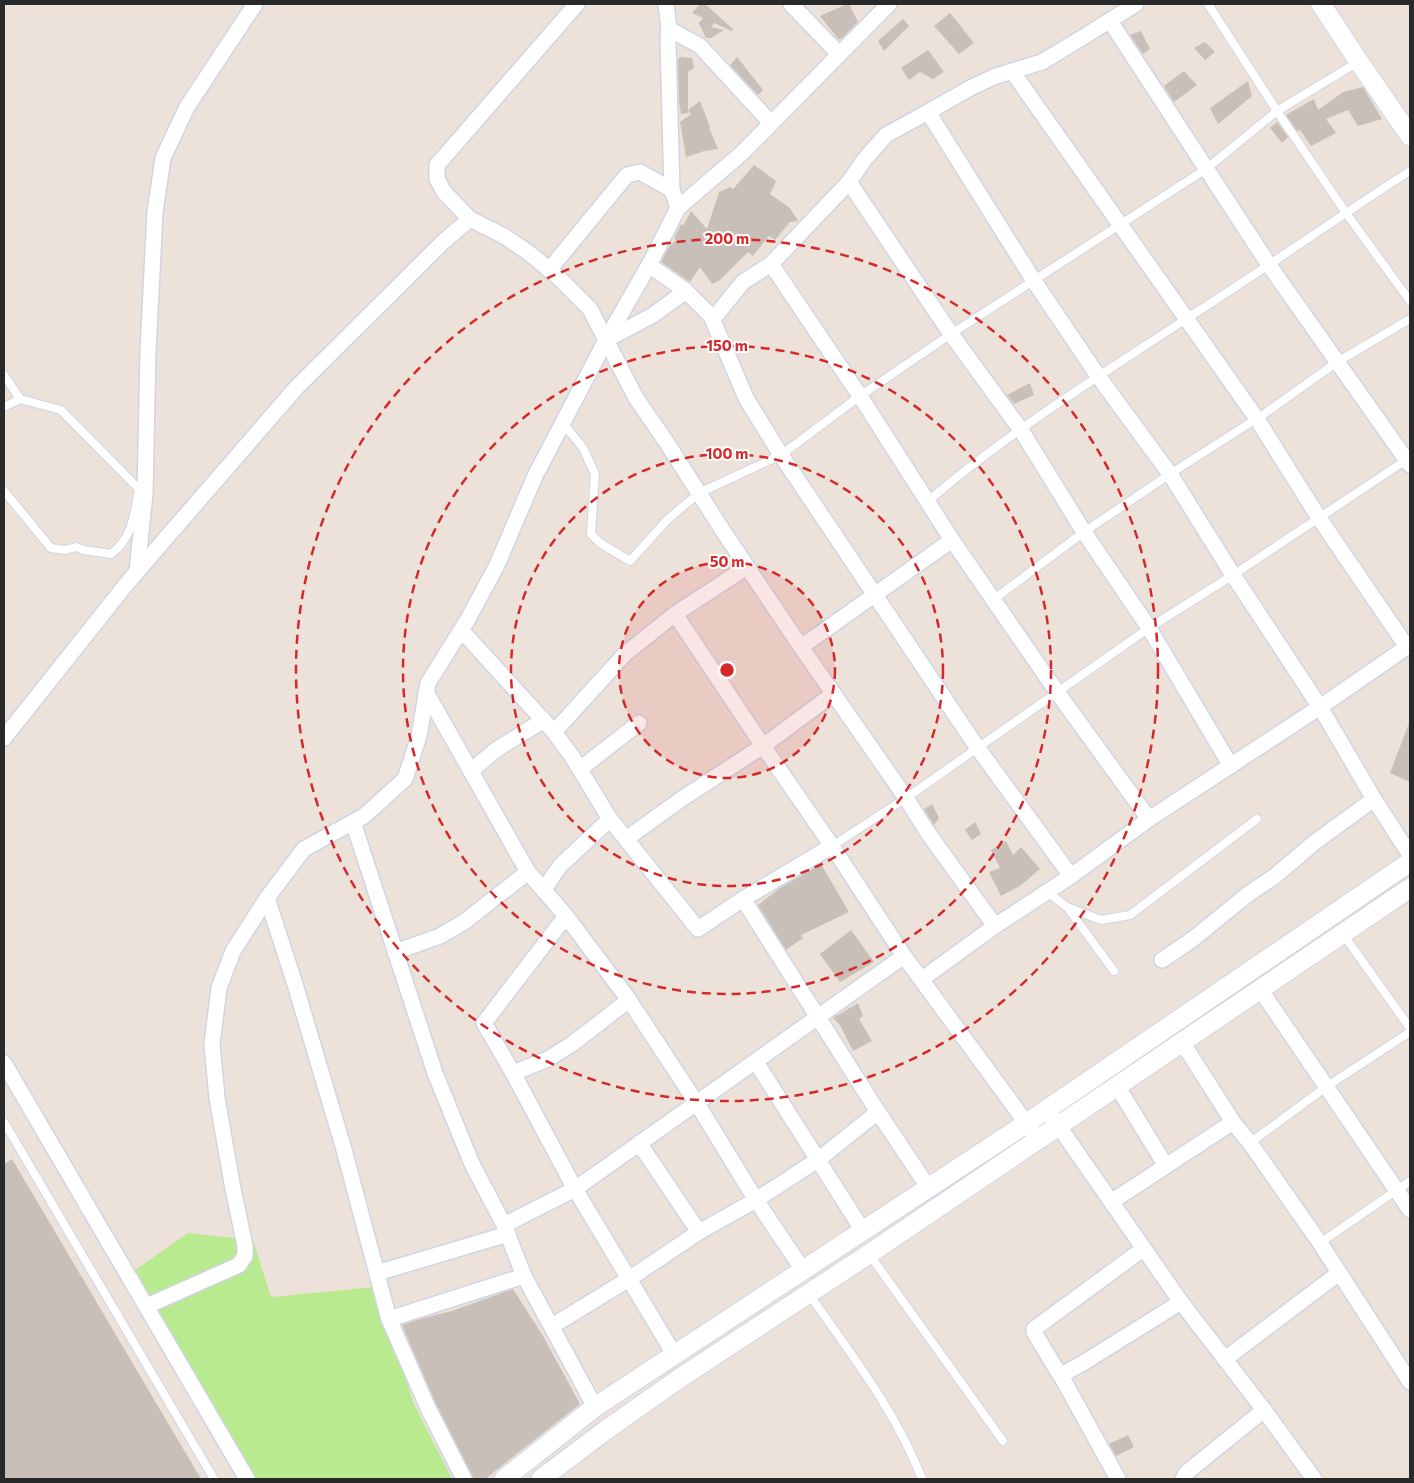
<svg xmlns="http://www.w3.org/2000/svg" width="1414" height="1483" font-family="Commissioner,sans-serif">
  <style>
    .green { fill: #baea8f }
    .building { fill: #c8bfb9 }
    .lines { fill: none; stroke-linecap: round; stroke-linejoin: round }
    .service-casing { stroke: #ced5e4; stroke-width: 10 }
    .minor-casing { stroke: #ced5e4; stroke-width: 18 }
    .tertiary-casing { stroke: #ced5e4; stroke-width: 21 }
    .service { stroke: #fff; stroke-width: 8 }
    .minor { stroke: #fff; stroke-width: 15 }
    .tertiary { stroke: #fff; stroke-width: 19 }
    .ring { fill: none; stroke: #d62828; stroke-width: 2.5; stroke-dasharray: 9 6 }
    .centre { fill: #d62828; stroke: #fff; stroke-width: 2.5 }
    .ring-label { font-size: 15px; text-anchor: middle; font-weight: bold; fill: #d62828; stroke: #fff; stroke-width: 4; stroke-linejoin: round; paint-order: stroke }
  </style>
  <rect width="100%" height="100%" fill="#ede2d9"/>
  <!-- green -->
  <polygon class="green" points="188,1233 253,1240 271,1297 375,1287 414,1404 452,1479 254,1479 135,1270"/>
  <!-- building -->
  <g class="building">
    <polygon points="700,4 705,4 733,29 732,31 714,23 711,27 724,30 711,38 706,38 699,23 703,18 692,13"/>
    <polygon points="847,4 849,4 858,22 841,39 838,39 820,16"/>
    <polygon points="950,13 974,43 959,54 934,26"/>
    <polygon points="903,19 909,26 884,51 878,41"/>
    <polygon points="1141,31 1150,49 1143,54 1130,35"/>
    <polygon points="1205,42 1215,52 1205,60 1194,48"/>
    <polygon points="928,50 944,72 933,79 920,72 909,80 901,68"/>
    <polygon points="680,57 692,58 694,68 688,72 688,113 681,114 679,101 678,60"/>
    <polygon points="737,57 763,90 758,95 730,65"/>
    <polygon points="1184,71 1197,85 1174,102 1164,86"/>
    <polygon points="1248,81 1252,96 1218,124 1210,108"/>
    <polygon points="1363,87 1382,119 1358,126 1348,110 1326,119 1336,133 1311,146 1300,130 1297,131 1286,115 1314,99 1318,110 1343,92"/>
    <polygon points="700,101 710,127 709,128 718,149 704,151 686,157 680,122 691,114 688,110"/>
    <polygon points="1277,122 1288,137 1282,143 1270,128"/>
    <polygon points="754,165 776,181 770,194 790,208 798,221 790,222 775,240 769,236 753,256 748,252 720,280 712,284 700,267 690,282 661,262 669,247 676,240 674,238 681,224 683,226 691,211 707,229 719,192 730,187 733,189"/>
    <polygon points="1030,383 1034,395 1014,404 1007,395"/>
    <polygon points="1409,723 1410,723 1410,782 1390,773"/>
    <polygon points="932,804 939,818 934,825 924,809"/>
    <polygon points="975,822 981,834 972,840 965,830"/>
    <polygon points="1006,841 1013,855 1021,847 1040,869 1020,886 1001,896 989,872 1000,868 991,850"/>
    <polygon points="821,864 849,912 801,935 803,938 786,950 758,905 780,888"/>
    <polygon points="851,930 874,962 840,982 820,954"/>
    <polygon points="858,1003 863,1016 859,1019 872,1041 853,1051 840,1025 833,1018"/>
    <polygon points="12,1159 201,1479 4,1479 4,1164"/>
    <polygon points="513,1289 543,1336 580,1404 485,1479 473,1479 472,1475 436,1404 402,1325 423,1318 452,1311"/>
    <polygon points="1128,1435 1134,1447 1116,1456 1109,1444"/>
  </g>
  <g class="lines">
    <defs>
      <g id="service">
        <polyline points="1208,4 1277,111 1346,213 1410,301"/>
        <polyline points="4,375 20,399"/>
        <polyline points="4,407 20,399 61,410 142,492"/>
        <polyline points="562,422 583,448 595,474 591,534 600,543 630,561 668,519 699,493 781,455 860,396 951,334 1206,169 1277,111 1358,62"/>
        <path d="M 4,491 L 51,548 L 65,550 L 76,547 L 84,550 L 111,554 C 133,538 134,514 139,490"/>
        <path d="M 927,502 C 1007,433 1098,377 1186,319 C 1262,271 1335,219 1410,171"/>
        <polyline points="993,600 1084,532 1170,474 1267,412 1337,362 1410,319"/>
        <polyline points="832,846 906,798 1149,628 1233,575 1409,458"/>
        <polyline points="1047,892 1067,907 1101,920 1130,915 1257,819"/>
        <polyline points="1067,907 1114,971"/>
        <polyline points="1343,934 1410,1028"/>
        <polyline points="4,1122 214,1479"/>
        <polyline points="1250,1143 1326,1087 1410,1032"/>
        <polyline points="1320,1243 1410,1181"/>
        <polyline points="869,1254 1003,1441"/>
        <path d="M 809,1294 C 850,1353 896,1411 922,1479"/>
      </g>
      <g id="minor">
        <polyline points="666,4 669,29 668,41 672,190 678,208"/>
        <polyline points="791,4 839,54"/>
        <polyline points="1136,4 1085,36 1042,62 996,76 972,87 928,112 1034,281 1098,376 1170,474 1233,575 1320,707 1374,799 1410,855"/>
        <polyline points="1110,21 1269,265 1410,465"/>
        <polyline points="669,29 700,46 771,123"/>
        <polyline points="1012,71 1257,419 1319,518 1407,647"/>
        <polyline points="849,182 951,334 1021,430 1084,532 1149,628 1231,766"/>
        <polyline points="470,219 444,192 437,179 437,165 577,4"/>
        <polyline points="771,264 860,396 952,540 1057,692 1149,819"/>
        <polyline points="549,270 627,175 640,172 672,190"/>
        <polyline points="686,291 649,265 678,208 742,153 889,4"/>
        <polyline points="711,316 746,398 781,455 977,747 1071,876"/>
        <polyline points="606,340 653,315 686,291 711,316 717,314 743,282 771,264 849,182 864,160 886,135 928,112"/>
        <polyline points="137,571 145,494 148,351 155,212 163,158 187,107 255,4"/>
        <polyline points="675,614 763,746 832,846 904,956 1038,1139"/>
        <polyline points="461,630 554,732 571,755 610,819 698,929 743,899 832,846"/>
        <polyline points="801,647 952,540"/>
        <polyline points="426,692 528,872 566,916 629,1000 696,1102 756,1200 803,1270"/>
        <polyline points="554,732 625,654 675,614 747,567"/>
        <polyline points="4,738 128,582 296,388 444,241 470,219 504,236 529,253 558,277 590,309 636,398 667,443 723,531 801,647 906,798 928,833 995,926"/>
        <polyline points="580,769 639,723"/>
        <polyline points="471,771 497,749 544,720"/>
        <polyline points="353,822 435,1073 472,1164 504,1225 524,1276 595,1407"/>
        <polyline points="626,839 680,800 763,746 833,694"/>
        <polyline points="544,889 560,866 610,819"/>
        <polyline points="267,898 294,981 343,1146 389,1319 428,1408 464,1479"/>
        <polyline points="743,899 878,1112 928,1187"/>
        <polyline points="566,916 484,1023 513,1073 575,1189 674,1354"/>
        <polyline points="395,952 440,936 464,922 528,872"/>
        <polyline points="1162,960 1193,939 1247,895 1275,876 1315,842 1374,799"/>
        <polyline points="922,979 995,926 1071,876 1149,819 1320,707 1410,645"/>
        <polyline points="1260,989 1410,1210"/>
        <polyline points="1182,1042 1233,1122 1250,1143 1320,1243 1410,1382"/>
        <polyline points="756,1062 863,1231"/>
        <polyline points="4,1063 247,1479"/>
        <polyline points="513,1073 548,1059 572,1044 629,1000"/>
        <polyline points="1117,1086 1166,1166"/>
        <polyline points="1053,1118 1181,1302 1264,1410 1314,1479"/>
        <polyline points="639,1143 699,1232"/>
        <polyline points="1111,1202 1233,1122"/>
        <polyline points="504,1225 575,1189 904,956"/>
        <polyline points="1143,1249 1034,1329 1034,1332 1058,1372 1063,1374 1083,1363 1181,1302"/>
        <polyline points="377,1273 508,1234"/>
        <polyline points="147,1306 239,1265 245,1256 245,1246 233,1189 217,1098 212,1044 219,988 233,951 267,898 304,849 364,816 405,779 419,736 428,683 468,619 497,565 535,476 606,340 649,265"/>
        <polyline points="389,1319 524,1276"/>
        <polyline points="552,1326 629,1279 699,1232 756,1200 819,1159 878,1112"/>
        <polyline points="1225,1359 1339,1273"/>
        <polyline points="1060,1374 1118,1479"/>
        <polyline points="1183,1479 1186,1473 1264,1410"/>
      </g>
      <g id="tertiary">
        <polyline points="1321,4 1359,62 1410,136"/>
        <polyline points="504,1479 595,1407 1027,1123 1410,862"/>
        <polyline points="541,1479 606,1430 680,1378 869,1254 1410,888"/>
      </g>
    </defs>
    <!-- service casing -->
    <use href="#service" class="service-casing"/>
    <!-- minor casing -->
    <use href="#minor" class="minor-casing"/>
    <!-- tertiary casing -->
    <use href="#tertiary" class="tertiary-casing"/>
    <!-- service -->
    <use href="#service" class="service"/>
    <!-- minor -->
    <use href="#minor" class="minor"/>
    <!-- tertiary -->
    <use href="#tertiary" class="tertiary"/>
  </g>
  <!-- distance rings -->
  <circle cx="727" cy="670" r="108" fill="#d62828" fill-opacity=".12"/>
  <g class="ring">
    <circle cx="727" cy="670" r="108"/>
    <circle cx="727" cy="670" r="216"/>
    <circle cx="727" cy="670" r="324"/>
    <circle cx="727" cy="670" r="431"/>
  </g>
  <circle cx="727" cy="670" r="8" class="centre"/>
  <g class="ring-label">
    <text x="727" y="244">200 m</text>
    <text x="727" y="351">150 m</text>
    <text x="727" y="459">100 m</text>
    <text x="727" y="567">50 m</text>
  </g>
  <!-- border -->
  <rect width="1414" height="1483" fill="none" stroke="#292929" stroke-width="10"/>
</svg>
